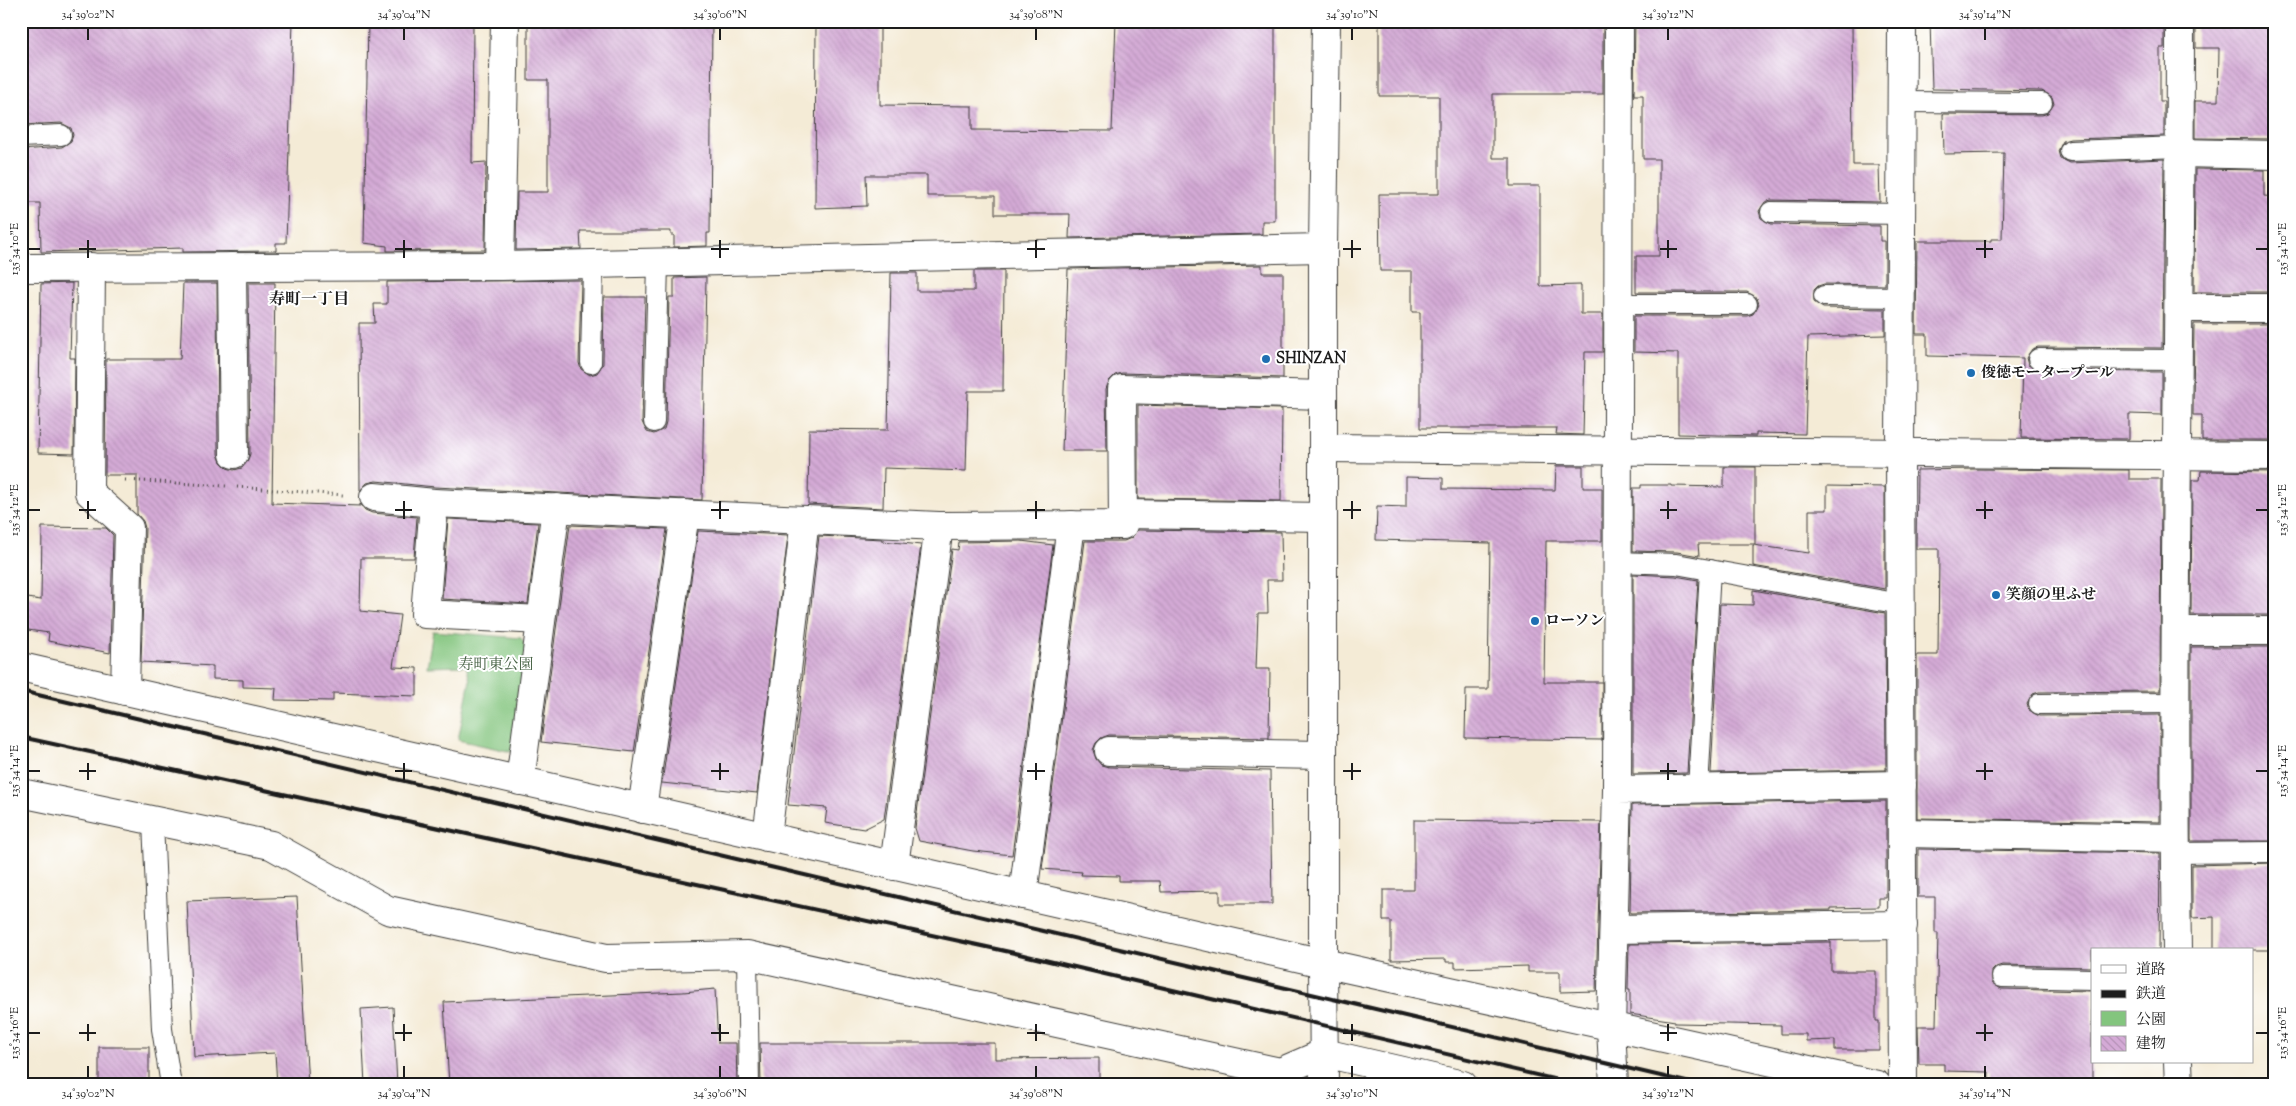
<svg xmlns="http://www.w3.org/2000/svg" width="2296" height="1106" font-family="'Sorts Mill Goudy','Noto Serif JP',serif">
  <style>
    .green { fill: #83c57e; stroke: #50704d }
    .building { fill: url(#building-back-hatch) }
    .lines { fill: none; stroke-linecap: round; stroke-linejoin: round }
    .lane-casing { stroke: #3c3b38; stroke-width: 22 }
    .street-casing { stroke: #3c3b38; stroke-width: 30 }
    .secondary-casing { stroke: #3c3b38; stroke-width: 30 }
    .path { stroke: #3c3b38; stroke-width: 3; stroke-dasharray: 1 4; stroke-linecap: butt }
    .lane { stroke: #fff; stroke-width: 20 }
    .street { stroke: #fff; stroke-width: 28 }
    .secondary { stroke: #fff; stroke-width: 28 }
    .rail { stroke: #1c1c1c; stroke-width: 4 }
    .ticks { fill: none; stroke: #1c1c1c; stroke-width: 2 }
    .poi-dot { fill: #1f6fb2; stroke: #fff; stroke-width: 2 }
    .labels { text-anchor: middle; dominant-baseline: central; stroke-width: 4; stroke-linejoin: round; paint-order: stroke }
    .poi-label { font-size: 15px; font-weight: bold; fill: #1c1c1c; stroke: #fff; text-anchor: start }
    .park-label { font-size: 15px; fill: #456043; stroke: #fff }
    .neighbourhood-label { font-size: 16px; font-weight: bold; fill: #1c1c1c; stroke: #fff }
    .neatline { fill: none; stroke: #1c1c1c; stroke-width: 2 }
    .ticks-label { font-size: 12px; text-anchor: middle; fill: #1c1c1c }
  </style>
  <defs>
    <pattern id="building-back-hatch" width="6" height="6" patternUnits="userSpaceOnUse" patternTransform="scale(1.25)"><rect width="6" height="6" fill="#d4aad6"/><path d="M-1 5l2 2M0 0l6 6M5-1l2 2" fill="none" stroke="#b592b7"/></pattern>
  </defs>
  <rect width="100%" height="100%" fill="#fff"/>
  <filter id="ink" filterUnits="userSpaceOnUse"><feTurbulence type="fractalNoise" baseFrequency=".02" numOctaves="2"/><feDisplacementMap in="SourceGraphic" scale="10" xChannelSelector="R" yChannelSelector="G"/><feConvolveMatrix kernelMatrix="1 2 1 2 8 2 1 2 1" color-interpolation-filters="sRGB"/></filter>
  <filter id="wash" filterUnits="userSpaceOnUse"><feTurbulence type="fractalNoise" baseFrequency=".0096" numOctaves="4" result="noise"/><feDisplacementMap in="SourceGraphic" scale="20" xChannelSelector="R" yChannelSelector="G"/><feGaussianBlur stdDeviation="1.12" result="paint"/><feColorMatrix in="noise" values="0 0 0 0 0 0 0 0 0 0 0 0 0 0 0 0 0 1.4 0 .05"/><feComposite in="paint" operator="in"/></filter>
  <g filter="url(#wash)">
    <rect width="100%" height="100%" fill="#f4ebd6"/>
    <!-- green -->
    <polygon class="green" points="433,631 521,638 528,650 512,752 458,740 470,680 466,666 427,667"/>
    <g id="blocks">
      <!-- building -->
      <g class="building">
        <polygon points="40,21 293,21 286,243 276,243 276,251 183,252 183,248 41,252 40,203 21,203 21,150 62,147 71,141 73,135 71,128 61,123 22,125 21,22"/>
        <polygon points="368,21 473,22 472,163 486,162 485,250 387,251 387,246 364,243"/>
        <polygon points="528,21 712,21 710,233 707,233 707,246 674,247 674,235 671,235 671,231 580,231 581,249 516,250 517,192 548,192 548,80 528,80"/>
        <polygon points="816,21 880,21 880,105 972,106 972,130 1112,131 1116,21 1275,21 1275,221 1262,221 1262,234 1069,238 1070,214 995,214 995,196 927,196 927,175 866,175 867,206 815,208"/>
        <polygon points="1379,21 1603,21 1603,94 1493,94 1493,158 1510,158 1510,186 1540,186 1540,286 1581,285 1581,314 1603,314 1603,352 1585,352 1583,435 1556,434 1557,428 1420,428 1420,312 1412,312 1412,271 1380,271 1379,194 1439,194 1439,96 1379,96"/>
        <polygon points="1635,21 1852,21 1853,165 1879,165 1880,202 1771,200 1765,202 1759,211 1761,218 1771,224 1880,226 1880,241 1885,241 1885,285 1824,284 1818,286 1814,290 1814,302 1823,308 1885,309 1885,335 1808,337 1805,434 1756,433 1756,436 1678,434 1678,353 1634,352 1634,316 1747,316 1753,314 1759,304 1757,298 1747,292 1636,292 1636,256 1659,256 1659,159 1643,159 1643,95 1634,95"/>
        <polygon points="1930,21 2164,21 2164,48 2160,48 2160,101 2164,101 2164,136 2070,139 2063,141 2058,151 2060,158 2070,163 2164,159 2162,348 2038,347 2032,349 2026,358 2028,365 2038,371 2162,372 2162,415 2129,414 2129,439 2021,438 2023,358 1927,356 1927,334 1916,334 1917,241 1991,241 1991,239 2002,239 2004,153 1944,154 1943,114 2042,115 2048,113 2054,104 2052,97 2042,91 1932,89"/>
        <polygon points="2196,21 2275,21 2275,139 2195,138 2195,101 2218,101 2219,48 2196,48"/>
        <polygon points="2195,169 2264,170 2264,196 2275,197 2275,292 2194,292"/>
        <polygon points="1262,265 1262,273 1283,273 1283,378 1122,373 1115,375 1109,381 1106,389 1107,451 1062,451 1068,269"/>
        <polygon points="974,271 1004,271 1003,391 968,391 966,471 884,468 883,508 808,504 809,429 888,430 891,273 917,273 917,291 974,291"/>
        <polygon points="706,277 702,500 435,487 376,481 367,483 360,491 359,323 375,323 374,304 387,304 387,282 581,280 579,363 581,369 590,375 597,373 603,364 604,297 645,297 642,422 647,432 654,434 664,429 666,422 669,297 674,297 674,278"/>
        <polygon points="72,283 70,358 75,358 74,454 38,453 41,284"/>
        <polygon points="183,283 217,283 218,454 221,462 227,468 234,470 242,468 247,462 250,454 248,283 275,283 272,503 360,506 360,504 365,510 372,513 417,517 414,558 361,558 360,611 400,615 393,667 417,668 417,696 333,693 333,701 275,700 276,688 243,687 243,680 213,679 213,666 141,662 145,528 143,521 137,514 137,475 105,475 106,359 180,359"/>
        <polygon points="2194,324 2275,324 2275,440 2202,440 2202,415 2193,415"/>
        <polygon points="1138,405 1282,409 1281,501 1138,499"/>
        <polygon points="1556,466 1583,466 1583,488 1602,488 1602,541 1546,541 1544,682 1602,682 1602,740 1465,738 1466,689 1488,689 1490,543 1376,540 1377,506 1406,507 1406,477 1443,478 1443,489 1555,490"/>
        <polygon points="1724,467 1755,467 1755,544 1698,544 1699,556 1677,552 1633,551 1633,488 1641,488 1641,485 1671,485 1671,486 1724,487"/>
        <polygon points="1974,469 2129,470 2129,479 2161,479 2160,691 2039,692 2033,694 2027,704 2029,710 2039,716 2160,715 2160,822 1917,818 1917,655 1938,655 1939,549 1916,549 1917,470"/>
        <polygon points="2201,471 2275,472 2275,615 2191,615 2192,480 2200,480"/>
        <polygon points="1827,486 1885,487 1885,589 1753,566 1753,545 1809,553 1809,510 1827,510"/>
        <polygon points="448,519 538,523 528,604 442,599"/>
        <polygon points="570,525 667,529 634,752 541,742"/>
        <polygon points="42,527 106,528 113,535 110,653 48,641 49,633 21,629 21,597 41,600"/>
        <polygon points="1137,530 1281,532 1282,580 1267,580 1268,613 1258,613 1256,669 1270,669 1269,738 1109,735 1101,738 1096,743 1093,750 1096,759 1101,765 1109,767 1270,771 1272,904 1220,904 1220,891 1161,892 1160,881 1119,881 1119,876 1081,875 1082,872 1042,869 1085,541 1124,541 1131,538"/>
        <polygon points="698,531 788,535 757,793 662,783"/>
        <polygon points="819,536 883,539 883,541 921,545 884,819 864,829 825,823 827,808 788,805"/>
        <polygon points="1021,541 1053,545 1012,855 973,851 919,841 915,828 952,549 958,550 959,542"/>
        <polygon points="1633,574 1675,576 1698,580 1687,773 1633,774"/>
        <polygon points="1753,590 1885,613 1886,770 1711,773 1720,604 1753,605"/>
        <rect x="2191" y="647" width="84" height="194"/>
        <polygon points="1886,801 1886,898 1879,898 1879,907 1831,908 1831,910 1630,913 1632,805"/>
        <polygon points="1414,820 1601,822 1596,991 1560,992 1560,972 1528,972 1528,966 1455,968 1455,962 1446,962 1446,959 1391,960 1391,921 1383,921 1383,890 1414,890"/>
        <polygon points="1918,849 2160,853 2159,950 2092,950 2092,967 2002,965 1996,967 1992,971 1992,983 2001,989 2092,991 2092,1082 1989,1081 1989,1072 1944,1071 1944,1064 1919,1064 1918,1026 1936,1026 1938,933 1935,933 1935,897 1918,897"/>
        <polygon points="2275,863 2275,950 2214,950 2214,917 2192,918 2192,865"/>
        <polygon points="297,897 308,1085 277,1085 275,1053 194,1057 187,901"/>
        <polygon points="1831,942 1831,971 1876,971 1876,1021 1879,1021 1879,1050 1835,1050 1835,1040 1806,1041 1806,1034 1781,1034 1781,1025 1675,1023 1675,1021 1630,1014 1630,990 1628,990 1629,944"/>
        <polygon points="715,989 718,1043 736,1043 737,1084 449,1085 444,1002 683,992"/>
        <polygon points="393,1007 397,1085 365,1085 361,1009"/>
        <polygon points="760,1043 995,1043 995,1059 1099,1058 1099,1085 761,1084"/>
        <rect x="99" y="1047" width="50" height="38"/>
      </g>
    </g>
  </g>
  <g filter="url(#ink)">
    <use href="#blocks" fill-opacity="0" stroke="#3c3b38" stroke-width="1"/>
    <g class="lines">
      <defs>
        <g id="lane">
          <polyline points="1902,102 2042,103"/>
          <polyline points="21,137 61,135"/>
          <polyline points="2070,151 2180,147"/>
          <polyline points="1771,212 1902,214"/>
          <polyline points="1824,296 1901,297"/>
          <polyline points="1618,304 1747,304"/>
          <polyline points="2038,359 2178,360"/>
          <polyline points="591,363 593,265"/>
          <polyline points="654,422 658,263"/>
          <polyline points="1617,562 1676,564 1901,604"/>
          <polyline points="2039,704 2175,703"/>
          <polyline points="1698,789 1710,570"/>
          <polyline points="153,822 162,1029 171,1085"/>
          <polyline points="2175,853 2271,852"/>
          <polyline points="747,955 749,1085"/>
          <polyline points="2002,977 2092,979"/>
        </g>
        <g id="street">
          <polyline points="1902,21 1900,452 1903,1085"/>
          <polyline points="2180,153 2275,155"/>
          <polyline points="500,266 505,21"/>
          <polyline points="91,267 89,492 129,528 125,691"/>
          <polyline points="232,267 234,454"/>
          <polyline points="21,268 500,266 1323,248"/>
          <polyline points="2179,308 2275,308"/>
          <polyline points="1323,448 2275,456"/>
          <polyline points="374,497 434,503 939,526 1123,525 1122,389 1323,395"/>
          <polyline points="434,503 425,614 541,620"/>
          <polyline points="1123,514 1323,517"/>
          <polyline points="2176,631 2275,631"/>
          <polyline points="21,667 1323,963 1877,1085"/>
          <polyline points="1109,751 1323,755"/>
          <polyline points="520,781 556,508"/>
          <polyline points="1617,790 1619,21"/>
          <polyline points="21,793 271,845 388,910 606,958 747,955 1280,1072 1324,1053 1463,1085"/>
          <polyline points="642,809 685,514"/>
          <polyline points="1903,833 2175,838"/>
          <polyline points="767,837 805,520"/>
          <polyline points="894,866 939,526"/>
          <polyline points="1023,895 1071,525"/>
          <polyline points="1614,929 1903,925"/>
          <path d="M 2177,950 C 2172,640 2180,331 2180,21"/>
          <polyline points="1323,963 1324,1085"/>
          <polyline points="2178,1062 2179,1085"/>
          <polyline points="1614,1085 1611,1028 1617,790 1902,785"/>
        </g>
        <polyline id="secondary" points="1323,963 1323,248 1326,21"/>
      </defs>
      <!-- lane casing -->
      <use href="#lane" class="lane-casing"/>
      <!-- street casing -->
      <use href="#street" class="street-casing"/>
      <!-- secondary casing -->
      <use href="#secondary" class="secondary-casing"/>
      <!-- path -->
      <g class="path">
        <polyline points="125,480 226,486"/>
        <polyline points="237,487 343,495"/>
      </g>
      <!-- lane -->
      <use href="#lane" class="lane"/>
      <!-- street -->
      <use href="#street" class="street"/>
      <!-- secondary -->
      <use href="#secondary" class="secondary"/>
      <!-- rail -->
      <g class="rail">
        <polyline points="21,691 1699,1085"/>
        <polyline points="21,737 1019,954 1579,1085"/>
      </g>
    </g>
  </g>
  <!-- ticks -->
  <path class="ticks" d="M 88,28 L 88,40M 404,28 L 404,40M 720,28 L 720,40M 1036,28 L 1036,40M 1352,28 L 1352,40M 1668,28 L 1668,40M 1985,28 L 1985,40M 88,240 L 88,258M 404,240 L 404,258M 720,240 L 720,258M 1036,240 L 1036,258M 1352,240 L 1352,258M 1668,240 L 1668,258M 1985,240 L 1985,258M 28,249 L 40,249M 79,249 L 96,249M 395,249 L 412,249M 711,249 L 729,249M 1027,249 L 1045,249M 1343,249 L 1361,249M 1660,249 L 1677,249M 1976,249 L 1993,249M 2256,249 L 2268,249M 88,501 L 88,519M 404,501 L 404,519M 720,501 L 720,519M 1036,501 L 1036,519M 1352,501 L 1352,519M 1668,501 L 1668,519M 1985,501 L 1985,519M 28,510 L 40,510M 79,510 L 96,510M 395,510 L 412,510M 711,510 L 729,510M 1027,510 L 1045,510M 1343,510 L 1361,510M 1660,510 L 1677,510M 1976,510 L 1993,510M 2256,510 L 2268,510M 88,763 L 88,780M 404,763 L 404,780M 720,763 L 720,780M 1036,763 L 1036,780M 1352,763 L 1352,780M 1668,763 L 1668,780M 1985,763 L 1985,780M 28,771 L 40,771M 79,771 L 96,771M 395,771 L 412,771M 711,771 L 729,771M 1027,771 L 1045,771M 1343,771 L 1361,771M 1660,771 L 1677,771M 1976,771 L 1993,771M 2256,771 L 2268,771M 88,1024 L 88,1041M 404,1024 L 404,1041M 720,1024 L 720,1041M 1036,1024 L 1036,1041M 1352,1024 L 1352,1041M 1668,1024 L 1668,1041M 1985,1024 L 1985,1041M 28,1033 L 40,1033M 79,1033 L 96,1033M 395,1033 L 412,1033M 711,1033 L 729,1033M 1027,1033 L 1045,1033M 1343,1033 L 1361,1033M 1660,1033 L 1677,1033M 1976,1033 L 1993,1033M 2256,1033 L 2268,1033M 88,1066 L 88,1078M 404,1066 L 404,1078M 720,1066 L 720,1078M 1036,1066 L 1036,1078M 1352,1066 L 1352,1078M 1668,1066 L 1668,1078M 1985,1066 L 1985,1078"/>
  <!-- markers -->
  <g class="poi-dot">
    <circle cx="1266" cy="359" r="5"/>
    <circle cx="1971" cy="373" r="5"/>
    <circle cx="1996" cy="595" r="5"/>
    <circle cx="1535" cy="621" r="5"/>
  </g>
  <g class="labels">
    <!-- poi labels -->
    <g class="poi-label">
      <text x="1276" y="359">SHINZAN</text>
      <text x="1981" y="373">俊徳モータープール</text>
      <text x="2006" y="595">笑顔の里ふせ</text>
      <text x="1545" y="621">ローソン</text>
    </g>
    <!-- park labels -->
    <g class="park-label">
      <text x="496" y="665">寿町東公園</text>
    </g>
    <!-- neighbourhood labels -->
    <g class="neighbourhood-label">
      <text x="309" y="300">寿町一丁目</text>
    </g>
  </g>
  <!-- margin -->
  <rect width="2296" height="1106" fill="none" stroke="#fff" stroke-width="55"/>
  <!-- legend -->
  <rect x="2091" y="948" width="162" height="115" fill="#ffffff" stroke="#a4a4a4"/>
  <rect x="2101" y="965" width="25" height="8" fill="#ffffff" stroke="#a4a4a4"/>
  <text x="2136" y="974" font-size="15" fill="#1c1c1c">道路</text>
  <rect x="2101" y="990" width="25" height="8" fill="#1c1c1c" stroke="#a4a4a4"/>
  <text x="2136" y="998" font-size="15" fill="#1c1c1c">鉄道</text>
  <rect x="2101" y="1011" width="25" height="15" fill="#83c57e" stroke="#a4a4a4"/>
  <text x="2136" y="1024" font-size="15" fill="#1c1c1c">公園</text>
  <rect x="2101" y="1036" width="25" height="15" fill="url(#building-back-hatch)" stroke="#a4a4a4"/>
  <text x="2136" y="1048" font-size="15" fill="#1c1c1c">建物</text>
  <rect x="28" y="28" width="2240" height="1050" class="neatline"/>
  <g class="ticks-label">
    <text x="88" y="18">34°39'02"N</text>
    <text x="404" y="18">34°39'04"N</text>
    <text x="720" y="18">34°39'06"N</text>
    <text x="1036" y="18">34°39'08"N</text>
    <text x="1352" y="18">34°39'10"N</text>
    <text x="1668" y="18">34°39'12"N</text>
    <text x="1985" y="18">34°39'14"N</text>
    <text transform="translate(2282 249) rotate(-90)" y="4">135°34'10"E</text>
    <text transform="translate(14 249) rotate(-90)" y="4">135°34'10"E</text>
    <text transform="translate(2282 510) rotate(-90)" y="4">135°34'12"E</text>
    <text transform="translate(14 510) rotate(-90)" y="4">135°34'12"E</text>
    <text transform="translate(14 771) rotate(-90)" y="4">135°34'14"E</text>
    <text transform="translate(2282 771) rotate(-90)" y="4">135°34'14"E</text>
    <text transform="translate(14 1033) rotate(-90)" y="4">135°34'16"E</text>
    <text transform="translate(2282 1033) rotate(-90)" y="4">135°34'16"E</text>
    <text x="88" y="1097">34°39'02"N</text>
    <text x="404" y="1097">34°39'04"N</text>
    <text x="720" y="1097">34°39'06"N</text>
    <text x="1036" y="1097">34°39'08"N</text>
    <text x="1352" y="1097">34°39'10"N</text>
    <text x="1668" y="1097">34°39'12"N</text>
    <text x="1985" y="1097">34°39'14"N</text>
  </g>
</svg>
